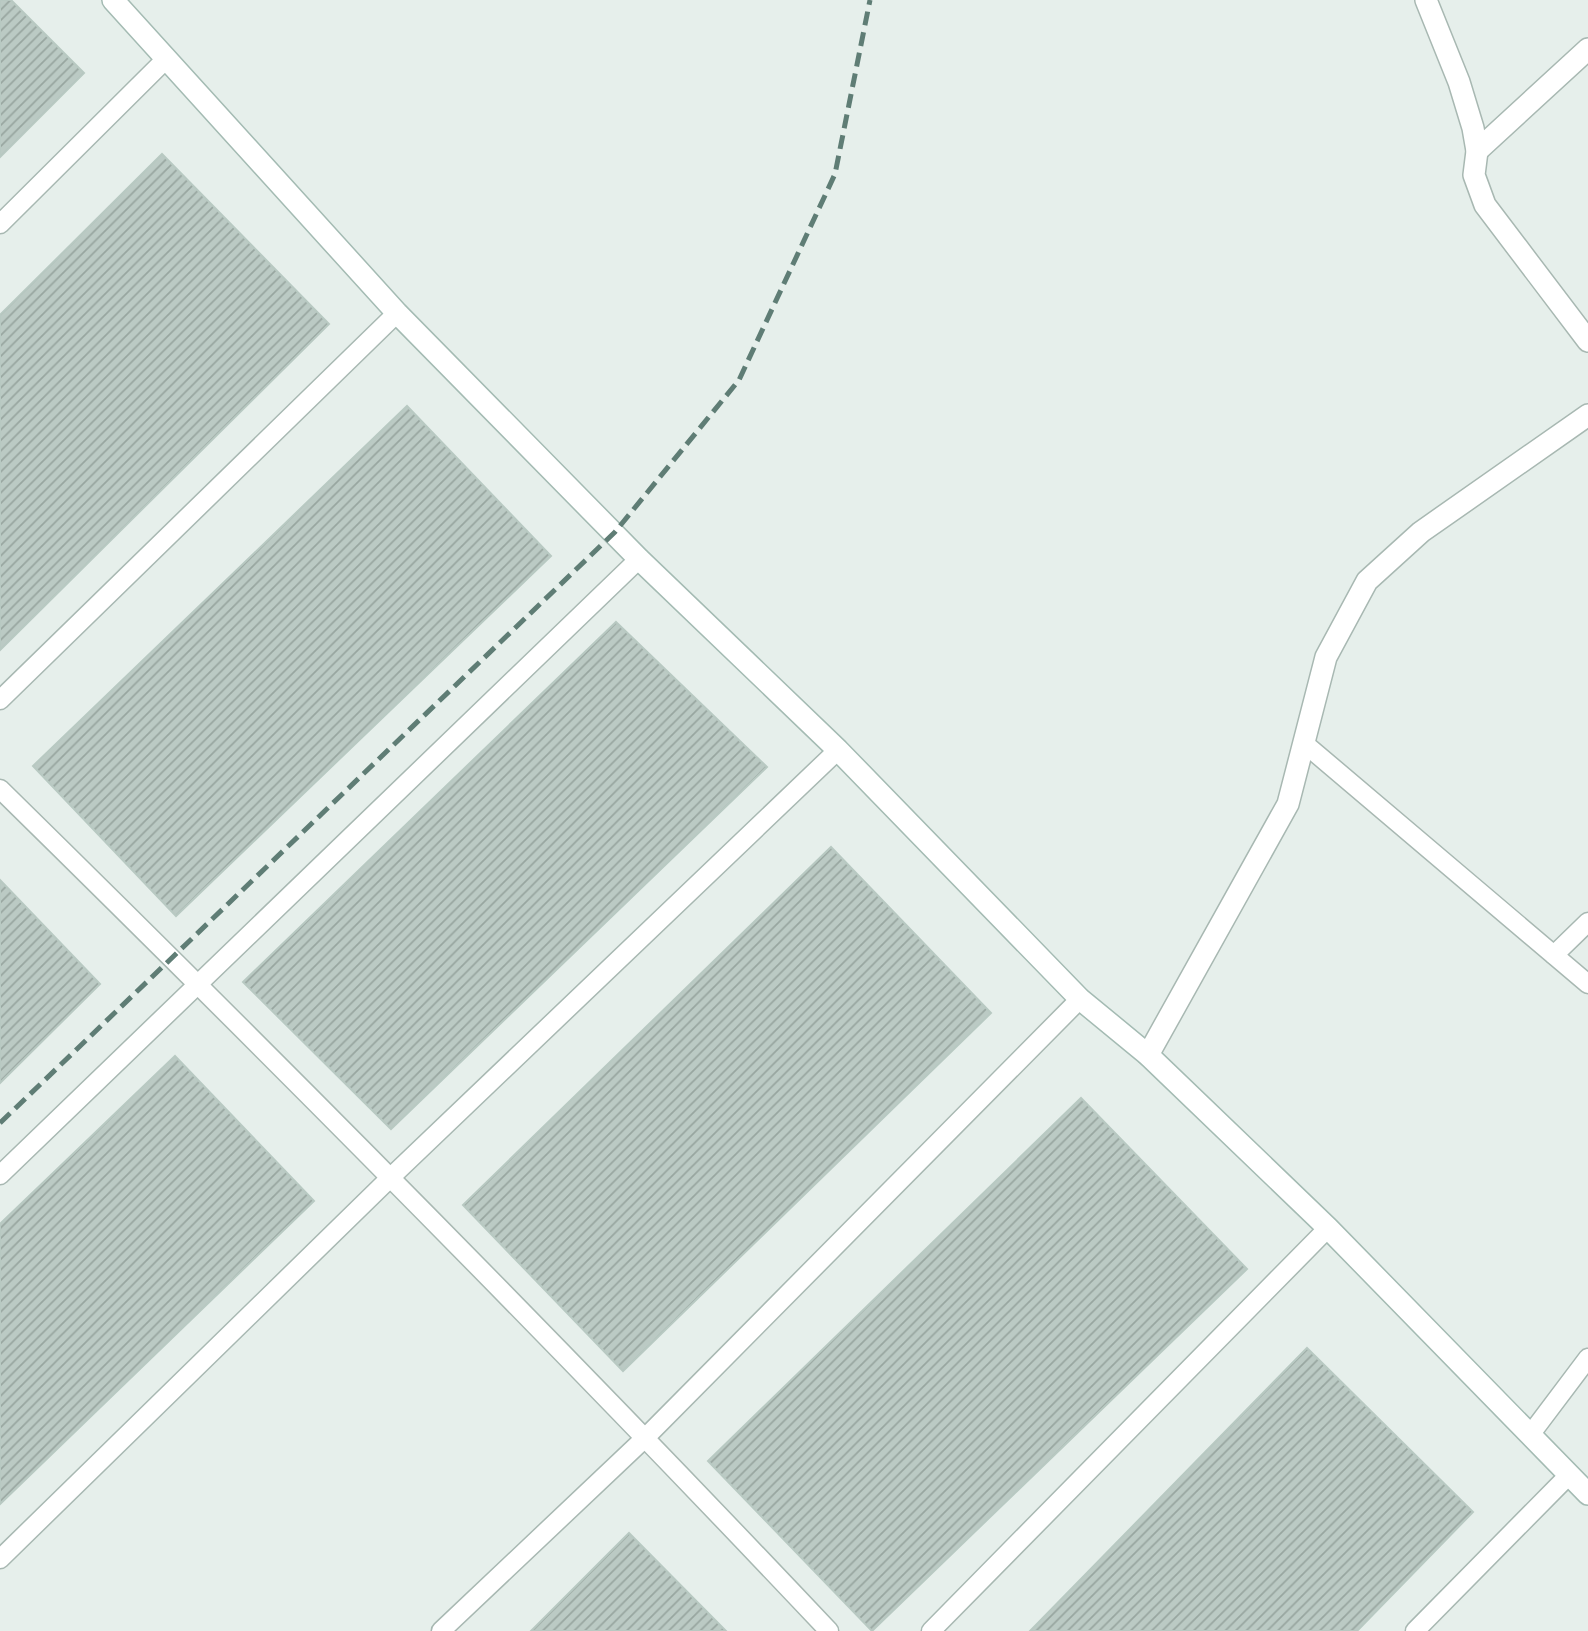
<svg xmlns="http://www.w3.org/2000/svg" width="1588" height="1631" font-family="'Sofia Sans Condensed',sans-serif">
  <style>
    .building { fill: url(#building-hatch); stroke: #b8c9c2; stroke-width: 2 }
    .lines { fill: none; stroke-linecap: round; stroke-linejoin: round }
    .lane-casing { stroke: #a8b8b2; stroke-width: 21 }
    .street-casing { stroke: #a8b8b2; stroke-width: 24 }
    .secondary-casing { stroke: #a4bbb3; stroke-width: 24 }
    .lane { stroke: #fff; stroke-width: 18 }
    .street { stroke: #fff; stroke-width: 21 }
    .secondary { stroke: #fff; stroke-width: 21 }
    .rail { stroke: #5f7d75; stroke-width: 5; stroke-dasharray: 14 7; stroke-linecap: butt }
  </style>
  <defs>
    <pattern id="building-hatch" width="6" height="6" patternUnits="userSpaceOnUse" patternTransform="scale(1.75)"><rect width="6" height="6" fill="#bbcac4"/><path d="M-1 1l2-2M0 6l6-6M5 7l2-2" fill="none" stroke="#98a6a0"/></pattern>
  </defs>
  <rect width="100%" height="100%" fill="#e6efeb"/>
  <!-- building -->
  <g class="building">
    <polygon points="0,0 11,0 84,73 0,157"/>
    <polygon points="162,154 329,324 0,650 0,315"/>
    <polygon points="407,406 551,556 176,916 33,766"/>
    <polygon points="616,622 767,767 391,1129 243,982"/>
    <polygon points="831,847 991,1013 623,1371 463,1205"/>
    <polygon points="0,880 100,984 0,1083"/>
    <polygon points="175,1056 314,1201 0,1504 0,1224"/>
    <polygon points="1081,1098 1247,1269 872,1631 708,1461"/>
    <polygon points="1307,1348 1473,1512 1357,1631 1030,1631"/>
    <polygon points="629,1533 726,1631 531,1631"/>
  </g>
  <g class="lines">
    <defs>
      <g id="lane">
        <polyline points="0,224 166,59"/>
        <polyline points="0,700 397,313"/>
        <polyline points="1305,744 1588,984"/>
        <path d="M 0,789 C 281,1065 559,1345 829,1631"/>
        <polyline points="1554,955 1588,922"/>
        <polyline points="0,1175 639,559"/>
        <polyline points="1530,1435 1588,1358"/>
        <polyline points="0,1559 391,1177 838,750"/>
        <polyline points="441,1631 646,1437 1080,999"/>
        <polyline points="931,1631 1328,1228"/>
        <polyline points="1415,1631 1569,1475"/>
      </g>
      <g id="street">
        <polyline points="1426,0 1459,82 1473,128 1477,151 1474,175 1485,205 1588,341"/>
        <polyline points="1477,151 1588,49"/>
        <polyline points="1148,1055 1288,804 1326,657 1367,581 1421,532 1588,415"/>
      </g>
      <polyline id="secondary" points="113,0 397,313 639,559 838,750 1080,999 1148,1055 1328,1228 1588,1494"/>
    </defs>
    <!-- lane casing -->
    <use href="#lane" class="lane-casing"/>
    <!-- street casing -->
    <use href="#street" class="street-casing"/>
    <!-- secondary casing -->
    <use href="#secondary" class="secondary-casing"/>
    <!-- lane -->
    <use href="#lane" class="lane"/>
    <!-- street -->
    <use href="#street" class="street"/>
    <!-- secondary -->
    <use href="#secondary" class="secondary"/>
    <!-- rail -->
    <polyline class="rail" points="0,1123 615,532 739,380 835,174 870,0"/>
  </g>
</svg>
